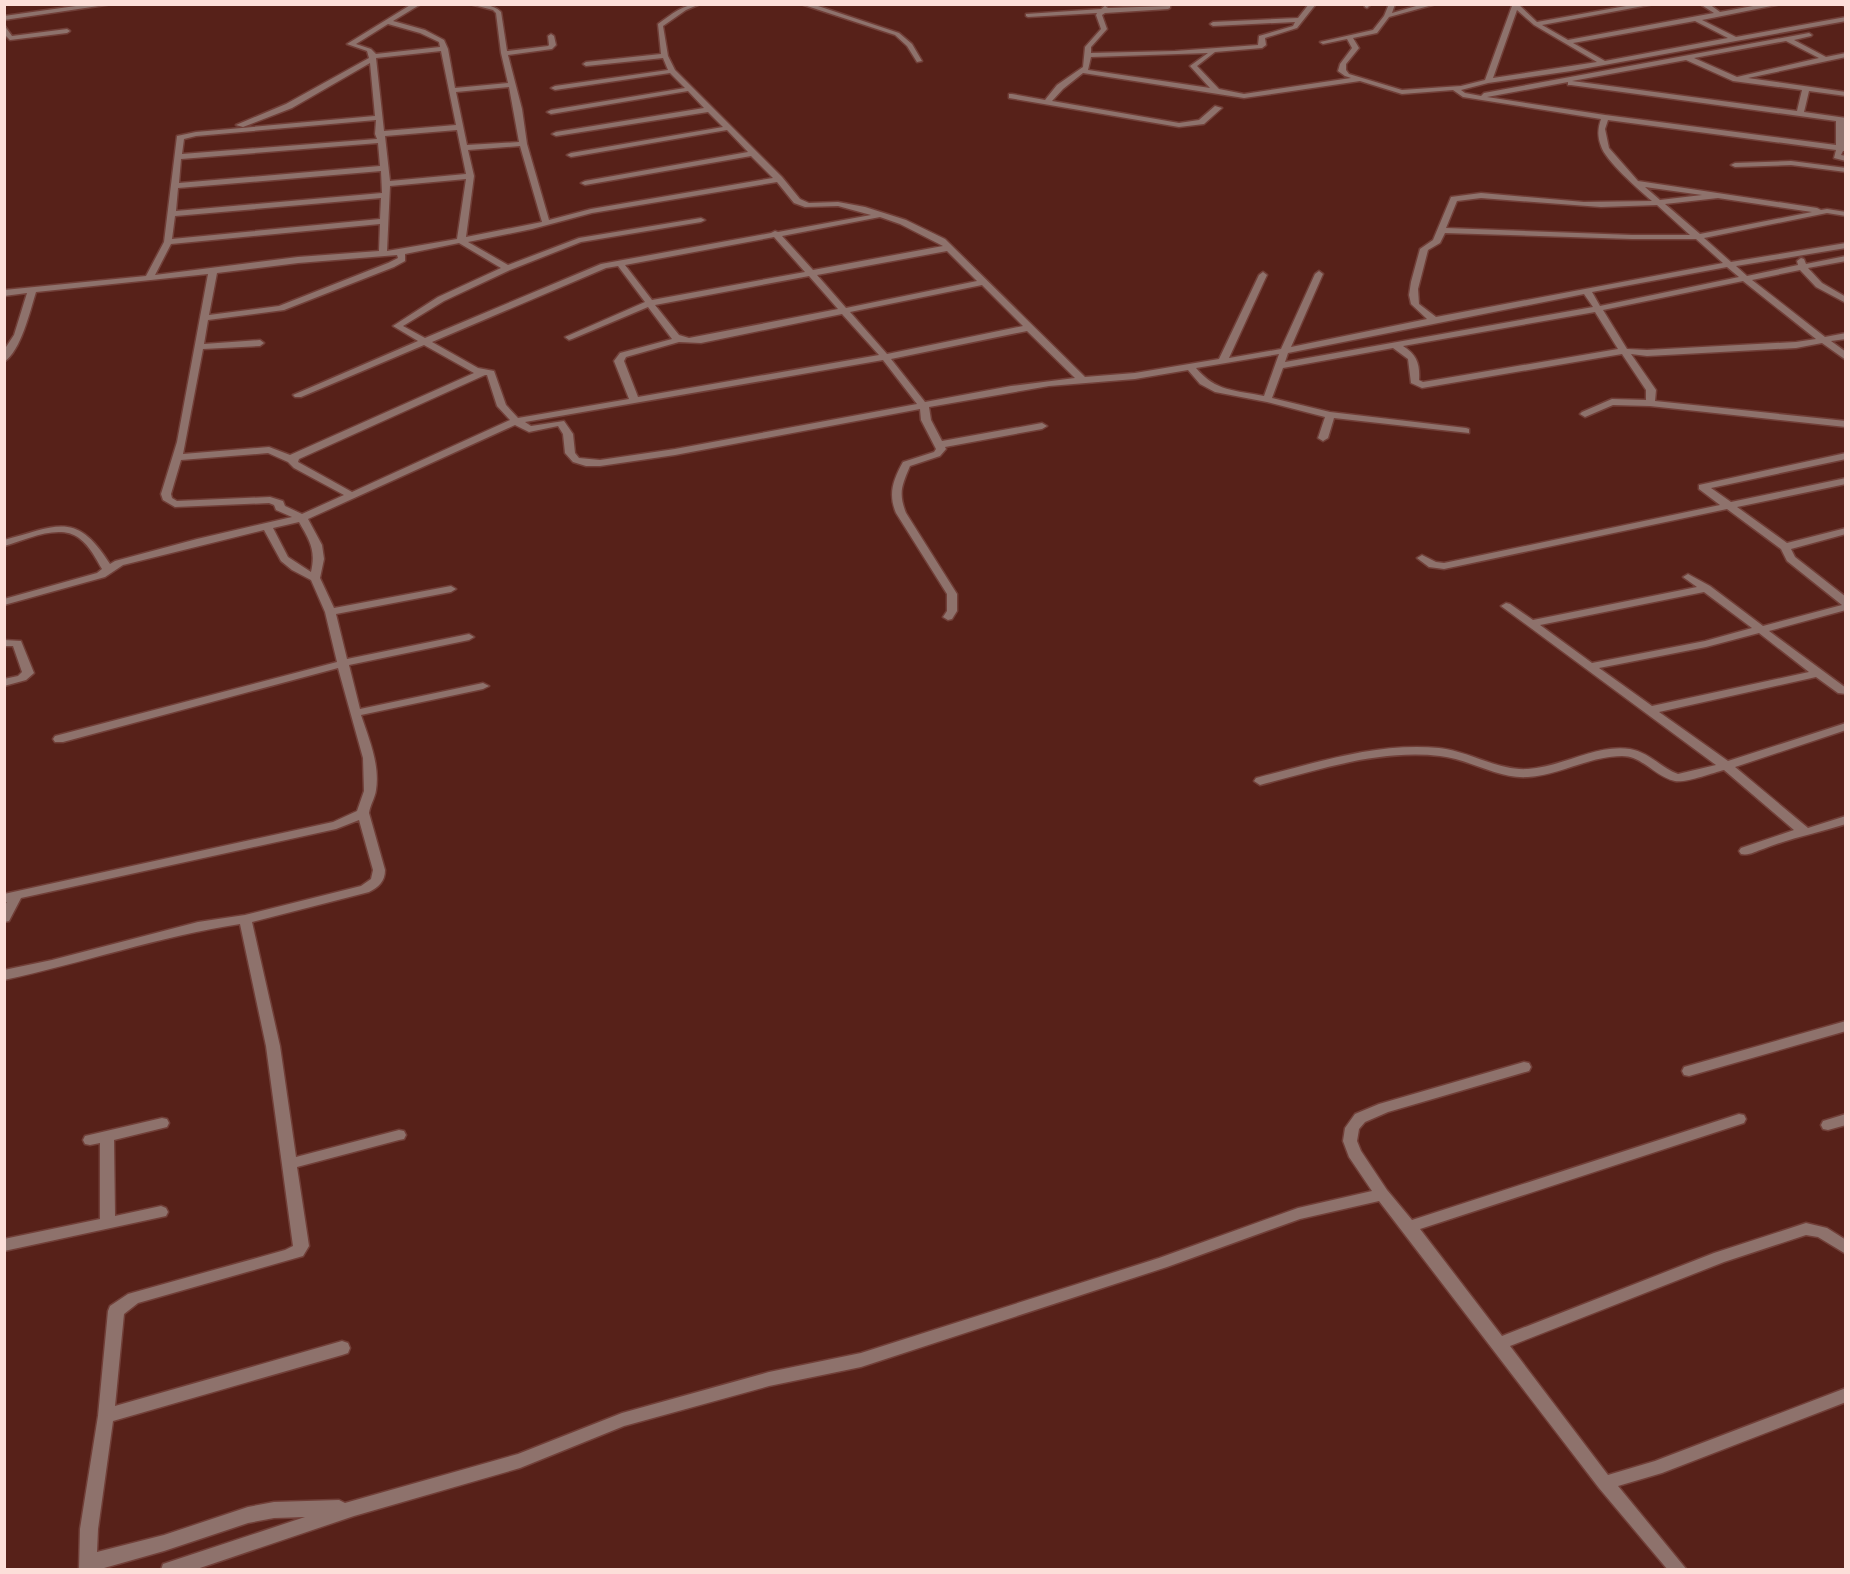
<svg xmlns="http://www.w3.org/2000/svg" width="1850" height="1574" font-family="'Roboto Condensed',sans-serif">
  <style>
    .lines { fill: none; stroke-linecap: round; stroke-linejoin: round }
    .minor-casing { stroke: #713f38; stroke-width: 3 }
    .minor { fill: #8e726c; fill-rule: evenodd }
  </style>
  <rect width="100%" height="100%" fill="#572119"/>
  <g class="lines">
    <defs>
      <g id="minor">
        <polygon points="90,4 112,4 4,20 4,16"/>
        <path d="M 412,4 L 421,4 L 393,21 L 425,30 L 444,40 L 448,49 L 455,88 L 508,83 L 501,53 L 496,13 L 493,10 L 470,4 C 481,4 493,4 501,12 L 507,51 L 548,46 L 549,45 L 548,36 L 551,34 L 554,36 L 556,45 L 552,49 L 508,55 L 522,109 L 527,144 L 549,220 L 591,209 L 773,178 L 751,156 L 585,185 L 581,183 L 585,181 L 748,152 L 727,130 L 571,157 L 567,155 L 571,153 L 723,127 L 708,112 L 556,136 L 552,134 L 556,132 L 704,108 L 688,91 L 551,114 L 547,112 L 551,110 L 685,88 L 670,73 L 555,90 L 551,88 L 555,86 L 668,70 L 663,58 L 586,66 L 583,64 L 586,62 L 661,54 L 658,24 C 672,14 683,4 700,4 L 686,10 L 663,26 L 668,56 L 675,70 L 782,177 L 800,199 L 809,203 L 838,202 L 865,207 L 906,220 L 945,239 L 1085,377 L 1135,373 L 1219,359 L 1259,275 L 1263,272 L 1267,275 L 1229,358 L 1281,349 L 1315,274 L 1319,271 L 1323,274 L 1291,347 L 1427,319 L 1411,304 L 1409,295 L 1411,282 L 1420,249 L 1433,240 L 1451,197 L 1481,193 L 1584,202 L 1652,201 C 1639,190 1605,160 1601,146 C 1597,136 1598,128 1601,119 L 1463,97 L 1453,90 L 1402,94 L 1360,81 L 1244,98 L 1083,73 L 1063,89 L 1052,101 L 1179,123 L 1199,120 L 1215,106 L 1222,108 L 1204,124 L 1179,127 L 1009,98 L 1009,94 L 1012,94 L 1045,100 L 1057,85 L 1083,67 L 1085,47 L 1101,29 L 1096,15 L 1097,13 L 1028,17 L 1026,16 L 1026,14 L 1101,9 L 1105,6 L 1108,8 L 1170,6 L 1170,8 L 1168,9 L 1105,13 L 1102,15 L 1107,29 L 1091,47 L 1091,53 L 1175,51 L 1258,45 L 1259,36 L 1293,26 L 1295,22 L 1213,26 L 1210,24 L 1213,22 L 1298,18 L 1309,4 L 1316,4 L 1297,28 L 1265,38 L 1266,45 L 1262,48 L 1215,52 L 1197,66 L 1219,89 L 1244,94 L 1351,78 L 1345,76 L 1338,71 L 1340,64 L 1352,48 L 1347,39 L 1323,44 L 1320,42 L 1373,30 L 1384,16 L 1389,4 L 1395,4 L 1392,13 L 1423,4 L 1436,4 L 1389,17 L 1377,33 L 1353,38 L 1359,48 L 1346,64 L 1346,70 L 1349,74 L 1402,90 L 1461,86 L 1485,80 L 1512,6 L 1511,4 L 1518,4 L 1537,22 L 1637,4 L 1654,4 L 1542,25 L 1568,40 L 1714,13 L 1700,4 L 1709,4 L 1720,12 L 1764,4 L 1781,4 L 1702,20 L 1736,37 L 1846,17 L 1846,21 L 1571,71 L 1488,83 L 1461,90 L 1465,93 L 1481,96 L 1484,93 L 1809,33 L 1812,35 L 1811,36 L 1794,40 L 1826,57 L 1846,53 L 1846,57 L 1748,78 L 1846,92 L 1846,96 L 1809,91 L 1804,112 L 1846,118 L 1846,122 L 1844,122 L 1846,151 L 1843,151 L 1841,155 L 1846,156 L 1846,161 L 1834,158 L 1836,150 L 1608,120 L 1605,129 L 1609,148 L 1638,181 L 1817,208 L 1821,210 L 1827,209 L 1846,212 L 1846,216 L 1827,213 L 1704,238 L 1731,262 L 1846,243 L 1846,248 L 1736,266 L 1747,276 L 1798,265 L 1797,261 L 1801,258 L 1804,259 L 1806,264 L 1846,256 L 1846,261 L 1808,268 L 1822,283 L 1846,297 L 1846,303 L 1816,287 L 1800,270 L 1752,280 L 1825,337 L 1846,333 L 1846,339 L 1831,341 L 1846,352 L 1846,360 L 1822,343 L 1796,348 L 1647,356 L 1631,354 L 1656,390 L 1655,401 L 1846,421 L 1846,427 L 1650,406 L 1613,405 L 1585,417 L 1580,414 L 1582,412 L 1612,399 L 1646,400 L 1646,390 L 1622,354 L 1422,388 L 1411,383 L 1408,359 L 1393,348 L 1283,368 L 1272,398 L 1330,412 L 1466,428 L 1469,429 L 1469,433 L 1334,418 L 1328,438 L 1323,441 L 1318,438 L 1325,417 L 1267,402 L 1215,392 L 1200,384 L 1188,370 L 1135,379 L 1049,386 L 929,407 L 931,420 L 942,441 L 1042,423 L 1047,426 L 1042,429 L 945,447 L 946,449 L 940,456 L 910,466 C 902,485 898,493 906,513 L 957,594 L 957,611 L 952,619 L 948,620 L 943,617 L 947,611 L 947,594 L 896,513 C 888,494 893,480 903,462 L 934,452 L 936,449 L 921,420 L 920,409 L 675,455 L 600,466 L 586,466 L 573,462 L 565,453 L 563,434 L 558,426 L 529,432 L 515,425 L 308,519 L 322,545 L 324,559 L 320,578 L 334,608 L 451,586 L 456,589 L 451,592 L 336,614 L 347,659 L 469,634 L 474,637 L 469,640 L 349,665 L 360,709 L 483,683 L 489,686 L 483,689 L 361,715 C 369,739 380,765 376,790 C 375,798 370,805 369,813 L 385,870 C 385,881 379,887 369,892 L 252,922 L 280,1046 L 296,1157 L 399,1130 L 404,1131 L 406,1135 L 404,1139 L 399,1140 L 297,1167 L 309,1246 L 303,1256 L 138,1303 L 124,1314 L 115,1406 L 342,1341 L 348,1343 L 350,1348 L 348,1353 L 342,1355 L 113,1421 L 98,1529 L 97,1552 L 164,1535 L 248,1507 L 274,1502 L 339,1500 L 345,1503 L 518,1454 L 622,1413 L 769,1372 L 861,1353 L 1159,1258 L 1298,1208 L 1372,1191 L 1349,1157 L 1343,1141 L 1345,1128 L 1355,1114 L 1379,1104 L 1524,1062 L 1529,1063 L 1531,1067 L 1529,1071 L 1388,1112 L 1365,1122 L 1359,1129 L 1357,1141 L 1361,1151 L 1387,1190 L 1412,1220 L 1739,1114 L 1744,1115 L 1746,1119 L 1744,1123 L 1420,1229 L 1502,1336 L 1714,1253 L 1806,1223 L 1827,1228 L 1846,1240 L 1846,1254 L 1818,1237 L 1806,1235 L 1724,1262 L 1510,1346 L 1608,1475 L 1655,1461 L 1846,1388 L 1846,1402 L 1662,1473 L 1618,1486 L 1687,1570 L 1668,1570 L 1599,1488 L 1379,1201 L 1300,1219 L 1167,1267 L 861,1367 L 769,1386 L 624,1426 L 520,1468 L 354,1516 L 194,1570 L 161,1570 L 163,1564 L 169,1562 L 305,1517 L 274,1518 L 248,1523 L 164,1551 L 97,1570 L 79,1570 L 80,1529 L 98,1416 L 108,1311 L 110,1306 L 128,1294 L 285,1250 L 293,1246 L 266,1046 L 240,924 C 160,936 83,963 4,980 L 4,970 L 52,960 L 198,922 L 245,915 L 361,886 L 371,879 L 373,870 L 359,820 L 336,829 L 21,898 L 9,921 L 4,922 L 4,906 L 7,902 L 4,902 L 4,894 L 333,822 L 357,811 L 364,791 L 363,758 L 338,668 L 63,742 L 55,742 L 53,739 L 55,736 L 337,662 L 325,612 L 311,580 L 292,570 L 281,561 L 264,530 L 123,565 L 105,577 L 4,605 L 4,599 L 97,573 L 102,569 C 96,559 90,546 79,538 C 59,523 26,540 4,546 L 4,540 C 57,526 76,510 110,564 L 115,561 L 197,539 L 292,517 L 276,510 L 274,505 L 269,503 L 175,507 L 163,500 L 161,494 L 177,442 L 208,274 L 36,292 C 30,311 21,351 4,362 L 4,350 L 14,335 L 27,293 L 4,296 L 4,290 L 146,276 L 164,242 L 177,136 L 196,132 L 375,116 L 370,63 L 292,108 L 243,127 L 236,125 L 286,104 L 369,58 L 367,51 L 347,44 ZM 1517,10 L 1534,25 L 1597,62 L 1493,78 ZM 1695,21 L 1728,38 L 1605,61 L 1573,43 ZM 388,24 L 420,33 L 439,42 L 440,47 L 376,54 L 371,49 L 356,44 ZM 1786,41 L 1819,58 L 1737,77 L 1694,58 ZM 441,51 L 456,125 L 384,131 L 376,58 ZM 1208,53 L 1190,66 L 1210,88 L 1088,70 L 1091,57 ZM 1686,60 L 1733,81 L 1802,90 L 1797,111 L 1572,81 ZM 1568,82 L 1568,85 L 1571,85 L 1836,121 L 1836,145 L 1605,115 L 1487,97 ZM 509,87 L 519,142 L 467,145 L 456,92 ZM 376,120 L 375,134 L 377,139 L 182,154 L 184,139 L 196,136 ZM 457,130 L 466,174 L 390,181 L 385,136 ZM 378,143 L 380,166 L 179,183 L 181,159 ZM 520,146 L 542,222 L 466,237 L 474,176 L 468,150 ZM 381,171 L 382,193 L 176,211 L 178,188 ZM 466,179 L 457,239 L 387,251 L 390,186 ZM 777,182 L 794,203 L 805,207 L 838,206 L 871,215 L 778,232 L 775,231 L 771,233 L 601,264 L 425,338 L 403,326 L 444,301 L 510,270 L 581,242 L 701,222 L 705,220 L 701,218 L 579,238 L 508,265 L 468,242 L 532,229 L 592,213 ZM 1645,187 L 1702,195 L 1660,200 ZM 381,198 L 380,219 L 172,239 L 175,216 ZM 1481,198 L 1601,207 L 1657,205 L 1690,235 L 1632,235 L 1446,228 L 1457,201 ZM 1718,198 L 1812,212 L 1700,234 L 1665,204 ZM 880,217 L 900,224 L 943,246 L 813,270 L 782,236 ZM 380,224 L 379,251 L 298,257 L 155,275 L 171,244 ZM 1445,233 L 1632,239 L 1696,239 L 1723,263 L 1436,317 L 1419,304 L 1418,289 L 1428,250 L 1440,243 ZM 774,237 L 805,272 L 652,300 L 625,265 ZM 459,243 L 501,268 L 438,297 L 393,326 L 418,341 L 293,395 L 295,397 L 301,397 L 424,345 L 474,373 L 290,455 L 269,447 L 183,454 L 203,349 L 260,346 L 264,343 L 260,340 L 204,344 L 208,320 L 284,310 L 394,267 L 405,261 L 405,254 ZM 947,251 L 977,281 L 846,308 L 817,275 ZM 397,255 L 398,258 L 388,263 L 279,306 L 209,315 L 217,273 L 298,263 ZM 618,266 L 645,302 L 565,337 L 569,340 L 572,339 L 648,307 L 672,339 L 620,353 L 614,361 L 629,399 L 518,418 L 506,405 L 494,371 L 478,368 L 432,342 L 606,268 ZM 1727,267 L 1739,277 L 1600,306 L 1592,292 ZM 809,276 L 838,309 L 689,338 L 679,335 L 655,305 ZM 1743,281 L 1816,339 L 1796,342 L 1647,350 L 1627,349 L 1603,310 ZM 982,285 L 1023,326 L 887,354 L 850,312 ZM 1584,294 L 1593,307 L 1285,362 L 1288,353 ZM 1595,312 L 1618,349 L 1423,382 L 1419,380 C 1420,364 1417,355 1403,346 ZM 842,314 L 879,355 L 638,397 L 624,361 L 626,357 L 679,342 L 701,343 ZM 1027,331 L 1075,378 L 1011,386 L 925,402 L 891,359 ZM 1279,354 L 1264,396 C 1235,390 1216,392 1196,368 ZM 883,360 L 917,404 L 675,449 L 600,460 L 579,458 L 575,453 L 573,434 L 564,421 L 531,426 L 525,422 ZM 485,375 L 487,375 L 497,406 L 510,420 L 352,492 L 298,462 L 299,459 ZM 268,453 L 288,462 L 294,468 L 344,495 L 302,514 L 285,506 L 283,501 L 270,497 L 177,501 L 172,498 L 171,494 L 181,460 ZM 299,522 C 310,541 316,550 311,572 L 288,557 L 273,528 Z"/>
        <polygon points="801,4 812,4 899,33 912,44 922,61 917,62 907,46 895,35"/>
        <polygon points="1364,4 1371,4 1367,8 1365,7"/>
        <polygon points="1842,4 1846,4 1846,7"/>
        <polygon points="4,25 12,36 67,29 70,31 67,33 10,40 4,34"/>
        <polygon points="1791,161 1846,168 1846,172 1791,165 1735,167 1731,165 1735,163"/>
        <path d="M 1846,453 L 1846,459 L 1711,488 L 1731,502 L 1846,478 L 1846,484 L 1737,507 L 1787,543 L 1846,528 L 1846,534 L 1791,549 L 1795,557 L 1846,597 L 1846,610 L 1769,631 L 1846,688 L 1846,694 L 1838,693 L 1816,677 L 1659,712 L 1728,761 L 1846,723 L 1846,730 L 1735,767 L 1808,828 L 1846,816 L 1846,824 C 1818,833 1790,838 1763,849 C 1756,851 1749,856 1741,854 L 1739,851 L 1741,848 L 1794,830 L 1724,770 C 1712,773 1686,783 1675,781 C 1655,777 1643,756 1622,756 C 1590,756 1560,775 1528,777 C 1498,779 1469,759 1440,756 C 1379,749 1318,770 1260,785 L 1254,781 L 1256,778 C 1315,763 1377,742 1439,748 C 1469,751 1498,771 1528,769 C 1562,767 1596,744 1630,749 C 1649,752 1661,768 1678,774 L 1716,765 L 1501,606 L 1506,603 L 1510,604 L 1533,620 L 1697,587 L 1683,577 L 1688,574 L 1710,586 L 1763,626 L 1842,605 L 1787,561 L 1781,549 L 1727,509 L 1444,569 L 1429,567 L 1417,558 L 1422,555 L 1436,562 L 1444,563 L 1720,505 L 1699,489 L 1699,485 ZM 1704,592 L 1752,628 L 1705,641 L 1592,663 L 1540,625 ZM 1759,633 L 1809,672 L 1652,706 L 1599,668 L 1706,647 Z"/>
        <polygon points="4,640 21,641 34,673 26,680 4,686 4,679 18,676 22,672 13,646 4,646"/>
        <polygon points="1846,1021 1846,1031 1689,1076 1684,1075 1682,1071 1684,1067"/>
        <polygon points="1846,1114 1846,1125 1828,1130 1823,1129 1821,1125 1823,1121"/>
        <polygon points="162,1118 167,1119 169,1123 167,1127 114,1140 115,1216 161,1206 166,1208 168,1212 166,1216 4,1251 4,1239 100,1219 100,1143 90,1145 85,1144 83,1140 85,1136"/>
      </g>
    </defs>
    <!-- minor casing -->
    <use href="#minor" class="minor-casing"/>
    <!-- minor -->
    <use href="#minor" class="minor"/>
  </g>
  <!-- border -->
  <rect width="1850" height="1574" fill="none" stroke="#fcdfd9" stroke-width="12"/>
</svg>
